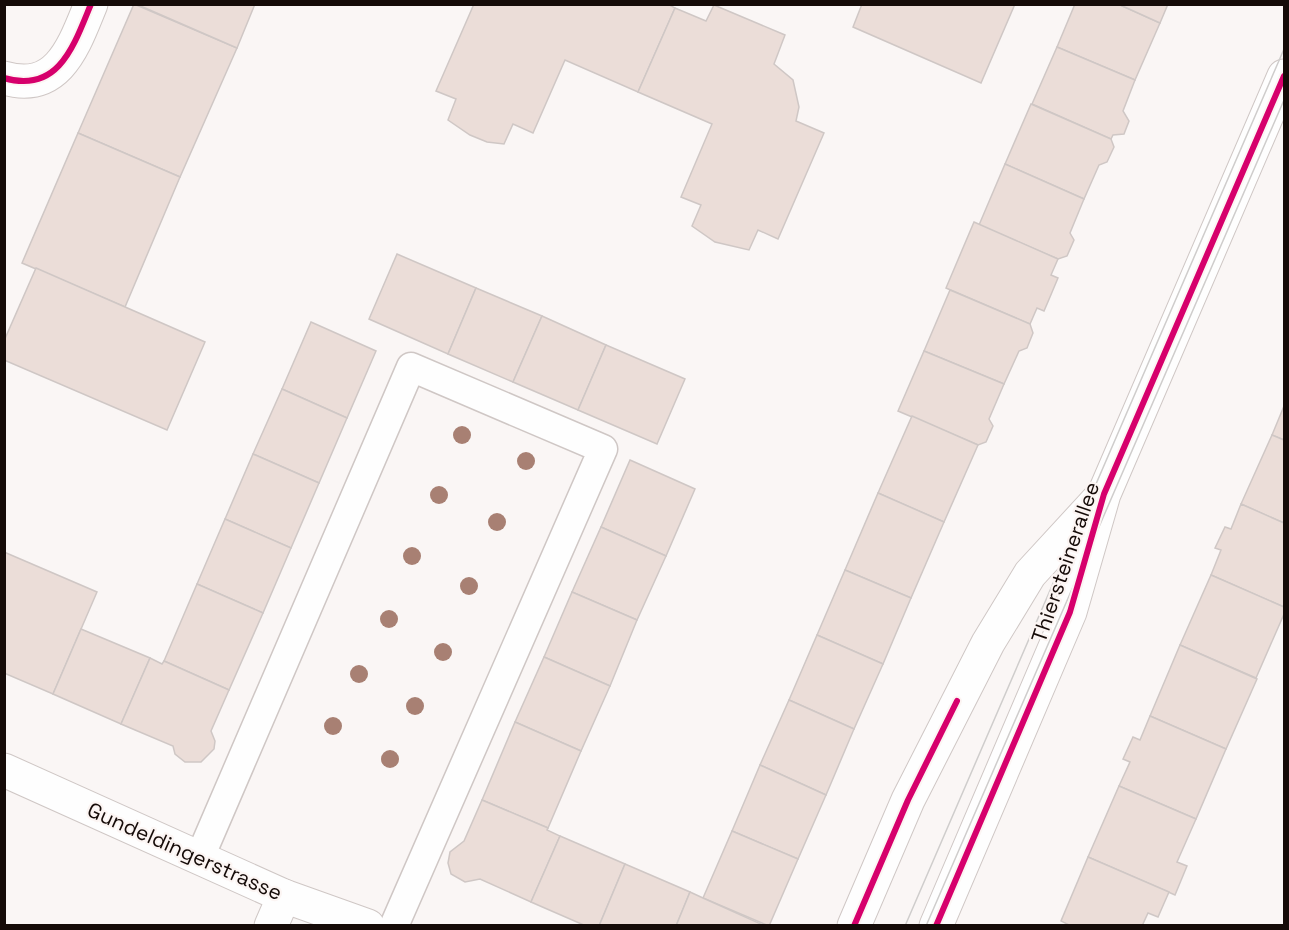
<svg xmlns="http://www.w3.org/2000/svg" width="1289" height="930" font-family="'Space Grotesk',sans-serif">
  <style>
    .building { fill: #ebddd8; stroke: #cfc7c5; stroke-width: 1.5 }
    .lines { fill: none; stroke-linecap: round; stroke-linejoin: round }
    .lane-casing { stroke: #cfc7c5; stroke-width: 31 }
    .street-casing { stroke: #cfc7c5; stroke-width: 35 }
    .secondary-casing { stroke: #cfc7c5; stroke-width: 35 }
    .lane { stroke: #fefefe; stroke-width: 28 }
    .street { stroke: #fefefe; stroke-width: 33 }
    .secondary { stroke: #fefefe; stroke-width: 33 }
    .tram { stroke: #cfcdcc; stroke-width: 1.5 }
    .cycleway-casing { stroke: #fcf5f3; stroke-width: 10 }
    .cycleway { stroke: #d6006c; stroke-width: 6 }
    .tree { fill: #a88073 }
    .labels { text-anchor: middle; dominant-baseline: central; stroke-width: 4.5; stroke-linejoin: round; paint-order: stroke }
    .street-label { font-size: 21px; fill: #150b08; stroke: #fcf5f3 }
  </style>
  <rect width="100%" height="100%" fill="#faf6f5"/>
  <!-- building -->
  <g class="building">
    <polygon points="134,4 237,48 180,177 78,133"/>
    <polygon points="136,4 255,4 237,48"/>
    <polygon points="474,4 668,4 675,8 638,92 565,60 533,133 513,124 504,144 487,142 470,135 448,120 456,99 436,91"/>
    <polygon points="862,4 1015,4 981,83 853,27"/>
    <polygon points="1075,4 1118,4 1160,23 1135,80 1057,47"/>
    <polygon points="1118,4 1168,4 1160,23"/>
    <polygon points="714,5 785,35 774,64 793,80 799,107 796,121 824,133 778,239 758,230 749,250 715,242 692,226 701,205 681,197 712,124 638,92 675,8 706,21"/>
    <polygon points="1057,47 1135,80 1123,111 1129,121 1124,134 1113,135 1111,139 1032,104"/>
    <polygon points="1031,104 1111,139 1114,147 1107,162 1099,165 1084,199 1005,164"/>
    <polygon points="78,133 180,177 125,307 22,263"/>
    <polygon points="1005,164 1084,199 1070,233 1074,240 1067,256 1058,259 979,225"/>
    <polygon points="974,222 1058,259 1051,275 1058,278 1050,297 1044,311 1037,308 1030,324 946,288"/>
    <polygon points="397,254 476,288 448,354 369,319"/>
    <polygon points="36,268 205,342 167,430 4,360 4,341"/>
    <polygon points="476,288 542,316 513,382 448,354"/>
    <polygon points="950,290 1030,324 1033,333 1027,348 1019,351 1004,384 924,351"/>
    <polygon points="542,316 606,345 578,410 513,382"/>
    <polygon points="311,322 376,351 347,418 282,389"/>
    <polygon points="606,345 685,379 657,444 578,410"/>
    <polygon points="924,351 1004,384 989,419 993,426 986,442 978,445 898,411"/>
    <polygon points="282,389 347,418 319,483 253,454"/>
    <polygon points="1284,406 1284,440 1272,435"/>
    <polygon points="912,416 978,445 944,522 878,493"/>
    <polygon points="1272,435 1284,440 1284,523 1241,504"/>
    <polygon points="253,454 319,483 291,548 225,519"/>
    <polygon points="630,460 695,489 666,556 601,527"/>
    <polygon points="878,493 944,522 911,598 845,570"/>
    <polygon points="1241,504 1284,523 1284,607 1211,575 1221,550 1215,548 1225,527 1231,529"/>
    <polygon points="225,519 291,548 263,613 197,584"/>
    <polygon points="601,527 666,556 637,620 572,592"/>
    <polygon points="4,552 97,592 53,694 4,673"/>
    <polygon points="845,570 911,598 883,664 817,635"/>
    <polygon points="1211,575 1284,607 1284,614 1256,678 1180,645"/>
    <polygon points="197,584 263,613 229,690 164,661"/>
    <polygon points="572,592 637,620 610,686 544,657"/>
    <polygon points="81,629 150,658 121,724 53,694"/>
    <polygon points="817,635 883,664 854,729 789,700"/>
    <polygon points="1180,645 1257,679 1226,749 1150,716"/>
    <polygon points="544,657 610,686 581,751 515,722"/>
    <polygon points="150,658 162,664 164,661 229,690 211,731 215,741 214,749 201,762 185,762 175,754 173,746 121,724"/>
    <polygon points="789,700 854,729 826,795 760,765"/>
    <polygon points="1150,716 1226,749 1196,819 1119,786 1130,762 1123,759 1133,737 1140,740"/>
    <polygon points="515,722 581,751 548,828 482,800"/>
    <polygon points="760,765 826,795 798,859 732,831"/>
    <polygon points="1119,786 1196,819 1177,862 1187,866 1175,895 1088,857"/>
    <polygon points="482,800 548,828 547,830 560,836 531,902 480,879 465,882 451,874 448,863 450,852 464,841"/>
    <polygon points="732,831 798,859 769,926 703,898"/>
    <polygon points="560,836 625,864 599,926 586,926 531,902"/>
    <polygon points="1088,857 1169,892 1158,917 1148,913 1142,926 1071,926 1061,921"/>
    <polygon points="625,864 690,892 676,926 599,926"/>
    <polygon points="690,892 703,898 765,926 676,926"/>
  </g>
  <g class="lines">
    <defs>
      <polyline id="lane" points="200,857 411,367 603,449 394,926"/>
      <g id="street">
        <path d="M 4,78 C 59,94 74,45 91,4"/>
        <polyline points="271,926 284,896"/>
      </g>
      <g id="secondary">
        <polyline points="4,770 284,896 368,926"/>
        <polyline points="854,926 908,800 988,643 1030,574 1099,499"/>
        <polyline points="936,926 1070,612 1104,494 1284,76"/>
      </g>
    </defs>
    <!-- lane casing -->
    <use href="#lane" class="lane-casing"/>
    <!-- street casing -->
    <use href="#street" class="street-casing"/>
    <!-- secondary casing -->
    <use href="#secondary" class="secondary-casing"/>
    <!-- lane -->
    <use href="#lane" class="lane"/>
    <!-- street -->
    <use href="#street" class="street"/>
    <!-- secondary -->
    <use href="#secondary" class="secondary"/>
    <!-- tram -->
    <g class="tram">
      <polyline points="905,926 1284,49"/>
      <polyline points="926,926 1284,100"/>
    </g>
    <defs>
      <g id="cycleway">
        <path d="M 4,78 C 59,94 74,45 91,4"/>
        <polyline points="854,926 908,800 957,701"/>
        <polyline points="936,926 1070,612 1104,494 1284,76"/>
      </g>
    </defs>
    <!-- cycleway casing -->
    <use href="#cycleway" class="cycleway-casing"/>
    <!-- cycleway -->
    <use href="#cycleway" class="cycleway"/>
  </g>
  <!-- trees -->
  <g class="tree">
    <circle cx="462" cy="435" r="9"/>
    <circle cx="526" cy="461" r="9"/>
    <circle cx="439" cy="495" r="9"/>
    <circle cx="497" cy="522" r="9"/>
    <circle cx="412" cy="556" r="9"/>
    <circle cx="469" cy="586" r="9"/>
    <circle cx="389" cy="619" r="9"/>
    <circle cx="443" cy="652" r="9"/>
    <circle cx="359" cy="674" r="9"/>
    <circle cx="415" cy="706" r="9"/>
    <circle cx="333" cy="726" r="9"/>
    <circle cx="390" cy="759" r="9"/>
  </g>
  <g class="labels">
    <!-- street labels -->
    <g class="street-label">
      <text transform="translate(1065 562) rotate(-71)">Thiersteinerallee</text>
      <text transform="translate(185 851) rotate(24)">Gundeldingerstrasse</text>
    </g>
  </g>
  <!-- border -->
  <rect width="1289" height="930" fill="none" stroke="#150b08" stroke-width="12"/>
</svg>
